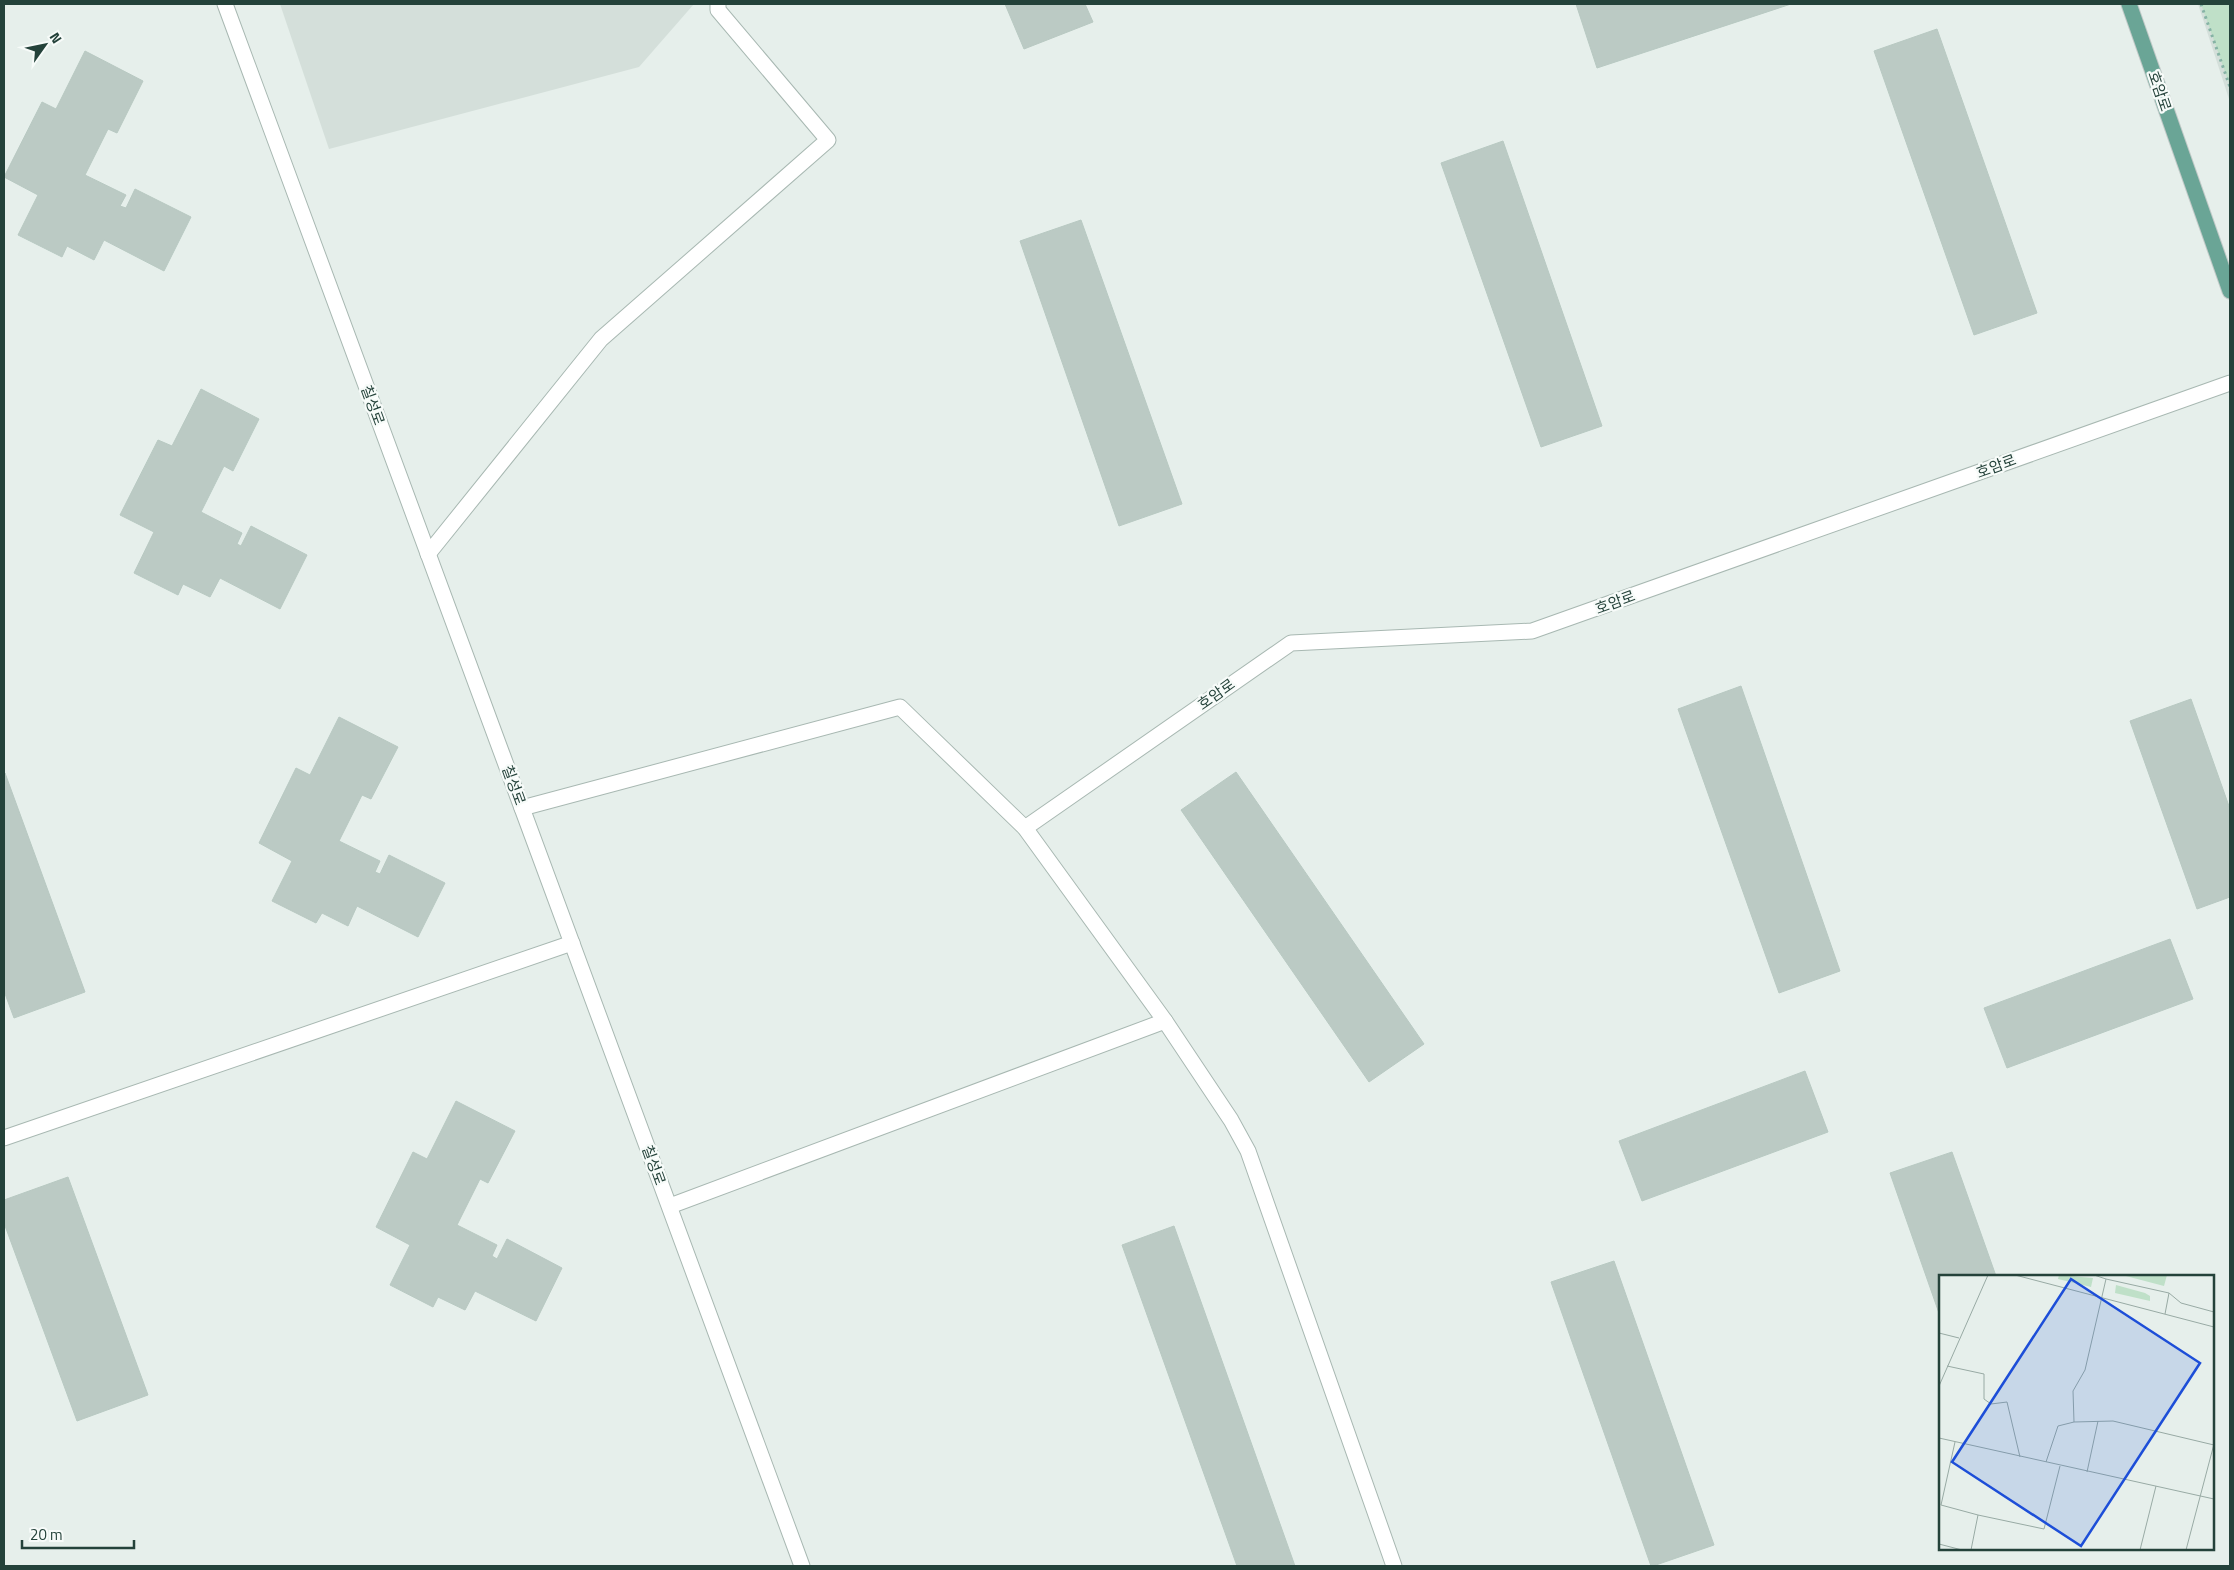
<svg xmlns="http://www.w3.org/2000/svg" width="2234" height="1570" font-family="'Titillium Web','Noto Sans KR',sans-serif">
  <style>
    .built { fill: #d4dfda }
    .green { fill: #bfe0c8 }
    .building { fill: #bbcac4; stroke: #b8c9c2 }
    .lines { fill: none; stroke-linecap: round; stroke-linejoin: round }
    .minor-casing { stroke: #a8b8b2; stroke-width: 17 }
    .major-casing { stroke: #c2cac8; stroke-width: 17 }
    .path { stroke: #86b3a5; stroke-width: 3; stroke-dasharray: 2.5 4; stroke-linecap: butt }
    .minor { stroke: #fff; stroke-width: 15 }
    .major { stroke: #6aa596; stroke-width: 15 }
    .labels { text-anchor: middle; dominant-baseline: central; stroke-width: 4.5; stroke-linejoin: round; paint-order: stroke }
    .street-label { font-size: 15px; fill: #24423a; stroke: #f7fbf9 }
    .inset-road { fill: none; stroke: #98aaa4; stroke-width: 1 }
    .view { fill: #1d4ed8; fill-opacity: 0.15; stroke: #1d4ed8; stroke-width: 2.5 }
    .inset-edge { fill: none; stroke: #24423a; stroke-width: 2.5 }
  </style>
  <rect width="100%" height="100%" fill="#e6efeb"/>
  <!-- built -->
  <g class="built">
    <polygon points="280,4 694,4 639,67 329,149"/>
    <polygon points="2198,4 2230,4 2230,102"/>
  </g>
  <!-- green -->
  <polygon class="green" points="2201,4 2230,4 2230,86"/>
  <!-- building -->
  <g class="building">
    <polygon points="1005,4 1085,4 1093,22 1024,49"/>
    <polygon points="1576,4 1791,4 1597,68"/>
    <polygon points="1937,29 2037,313 1974,335 1874,51"/>
    <polygon points="85,51 143,81 117,133 108,129 85,175 126,195 120,206 126,208 135,189 191,217 164,271 104,240 94,260 67,246 62,257 18,235 38,195 4,177 42,102 56,109"/>
    <polygon points="1503,141 1602,426 1541,447 1441,163"/>
    <polygon points="1081,220 1182,504 1119,526 1020,241"/>
    <polygon points="201,389 259,419 233,471 224,466 201,512 242,533 237,544 241,546 251,526 307,555 280,609 220,578 210,597 183,584 178,595 134,573 154,532 120,515 158,440 172,446"/>
    <polygon points="1741,686 1840,971 1779,993 1678,709"/>
    <polygon points="2191,699 2230,809 2230,897 2197,909 2130,721"/>
    <polygon points="339,717 398,747 371,799 362,795 339,841 380,861 375,872 380,874 389,855 445,883 418,937 357,906 348,926 322,913 316,923 272,901 292,861 259,843 296,768 310,775"/>
    <polygon points="1236,772 1424,1044 1369,1082 1181,810"/>
    <polygon points="5,773 85,992 14,1018 4,991"/>
    <polygon points="2170,939 2193,999 2007,1068 1984,1008"/>
    <polygon points="1805,1071 1828,1132 1642,1201 1619,1141"/>
    <polygon points="456,1101 515,1131 488,1183 480,1179 457,1225 497,1245 492,1256 497,1259 507,1239 562,1268 536,1321 475,1291 465,1310 438,1297 433,1307 390,1285 410,1245 376,1227 413,1152 427,1159"/>
    <polygon points="1952,1152 1996,1276 1940,1276 1940,1316 1890,1173"/>
    <polygon points="68,1177 148,1395 77,1421 4,1223 4,1200"/>
    <polygon points="1174,1226 1295,1566 1237,1566 1122,1245"/>
    <polygon points="1614,1261 1714,1545 1653,1566 1651,1566 1551,1282"/>
  </g>
  <g class="lines">
    <defs>
      <g id="minor">
        <polyline points="225,4 802,1566"/>
        <polyline points="428,554 601,339 828,140 718,10 718,4"/>
        <polyline points="522,808 900,707 1025,828 1165,1021 1231,1120 1248,1151 1394,1566"/>
        <polyline points="1025,828 1291,643 1532,631 2230,383"/>
        <polyline points="4,1138 572,943"/>
        <polyline points="670,1206 1165,1021"/>
      </g>
      <polyline id="major" points="2129,4 2230,291"/>
    </defs>
    <!-- minor casing -->
    <use href="#minor" class="minor-casing"/>
    <!-- major casing -->
    <use href="#major" class="major-casing"/>
    <!-- path -->
    <polyline class="path" points="2201,4 2230,87"/>
    <!-- minor -->
    <use href="#minor" class="minor"/>
    <!-- major -->
    <use href="#major" class="major"/>
  </g>
  <g class="labels">
    <!-- street labels -->
    <g class="street-label">
      <text transform="translate(2160 91) rotate(71)">호암로</text>
      <text transform="translate(373 405) rotate(70)">칠성로</text>
      <text transform="translate(1996 466) rotate(-20)">호암로</text>
      <text transform="translate(1615 602) rotate(-20)">호암로</text>
      <text transform="translate(1216 694) rotate(-35)">호암로</text>
      <text transform="translate(514 785) rotate(70)">칠성로</text>
      <text transform="translate(654 1165) rotate(70)">칠성로</text>
    </g>
  </g>
  <!-- overview -->
  <g transform="translate(1939 1275)">
    <rect width="275" height="275" fill="#e6efeb"/>
    <path d="M 120,0 L 154,3 L 152,12 L 119,4 ZM 183,0 L 228,0 L 225,11 ZM 177,10 L 206,18 L 211,21 L 211,26 L 176,18 Z" fill="#bfe0c8"/>
    <path class="inset-road" d="M 76,0 L 275,52M 167,4 L 230,18 L 242,28 L 275,37M 226,39 L 230,18M 0,58 L 20,63M 8,91 L 45,99 L 45,124 L 52,129 L 68,127 L 81,182M 0,111 L 49,0M 135,147 L 134,116 L 146,95 L 167,4 L 155,0M 0,163 L 275,224M 16,167 L 2,230 L 39,240 L 105,254 L 121,191M 107,187 L 119,151 L 135,147 L 174,146 L 275,170M 148,197 L 159,146M 0,269 L 23,275M 32,275 L 39,240M 201,275 L 217,211M 247,275 L 275,169"/>
    <path class="view" d="M 132,4 L 261,88 L 142,271 L 13,187 Z"/>
    <rect width="275" height="275" class="inset-edge"/>
  </g>
  <!-- border -->
  <rect width="2234" height="1570" fill="none" stroke="#24423a" stroke-width="10"/>
  <!-- north arrow -->
  <g transform="translate(45 45) rotate(57)" stroke="#f7fbf9" stroke-width="4" paint-order="stroke">
  <path d="M0-4L9 19L0 12L-9 19Z" fill="#24423a"/>
  <text y="-8" font-size="14" font-weight="bold" text-anchor="middle" fill="#24423a">N</text>
  </g>
  <!-- scale -->
  <path d="M22 1540v8h112v-8" fill="none" stroke="#24423a" stroke-width="2.5"/>
  <text x="30" y="1540" font-size="15" fill="#24423a" stroke="#f7fbf9" stroke-width="4" paint-order="stroke">20 m</text>
</svg>
